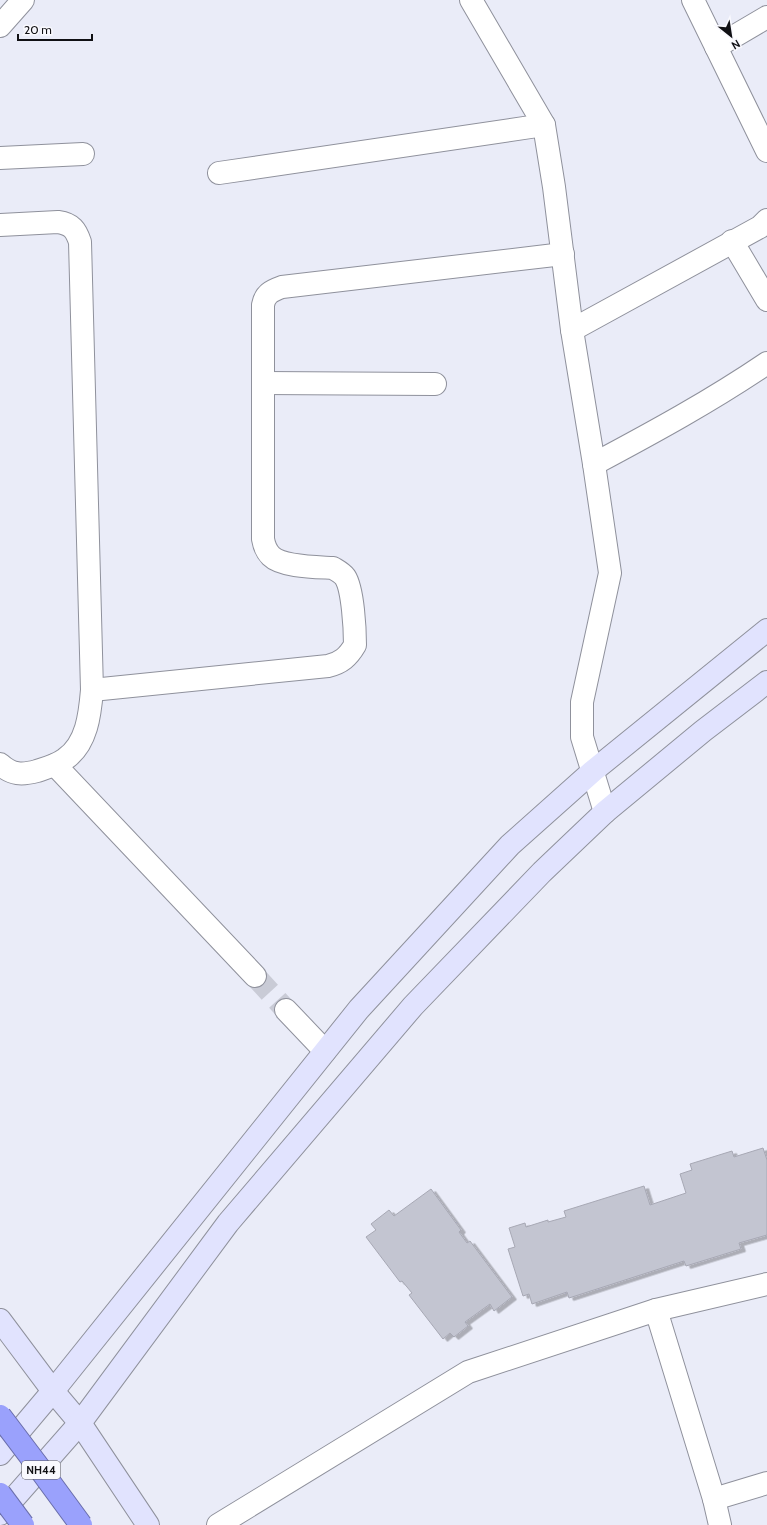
<svg xmlns="http://www.w3.org/2000/svg" width="767" height="1525" font-family="Cabin,sans-serif">
  <style>
    .building { fill: #c3c5d1; stroke: #a7a8b4; filter: url(#shadow) }
    .lines { fill: none; stroke-linecap: round; stroke-linejoin: round }
    .street-tunnel { stroke: #c9cbd6; stroke-width: 22; stroke-dasharray: 22 11; stroke-linecap: butt }
    .street-casing { stroke: #8f919c; stroke-width: 24 }
    .secondary-casing { stroke: #8f919c; stroke-width: 24 }
    .street { stroke: #fff; stroke-width: 22 }
    .secondary { stroke: #e1e3fe; stroke-width: 22 }
    .highway-bridge-casing { stroke: #6a6eab; stroke-width: 24; stroke-linecap: butt }
    .highway-bridge { stroke: #9aa1fc; stroke-width: 22 }
    .labels { text-anchor: middle; dominant-baseline: central; stroke-width: 4; stroke-linejoin: round; paint-order: stroke }
    .shield { fill: #f9f9fe; stroke: #56565a; stroke-width: 1 }
    .shield-label { font-size: 11px; font-weight: bold; fill: #101014 }
  </style>
  <defs>
    <filter id="shadow"><feDropShadow dx="4.5" dy="2.5" stdDeviation="0" flood-color="#0004"/></filter>
  </defs>
  <rect width="100%" height="100%" fill="#eaecf8"/>
  <!-- building -->
  <g class="building">
    <polygon points="763,1148 767,1160 767,1235 739,1243 741,1249 686,1266 684,1261 569,1298 567,1292 532,1304 529,1294 523,1296 508,1249 515,1247 509,1228 525,1223 526,1227 548,1220 548,1222 566,1217 564,1211 644,1186 650,1205 686,1193 680,1174 692,1170 690,1164 732,1151 734,1157"/>
    <polygon points="431,1189 461,1230 459,1232 467,1243 470,1241 512,1297 494,1311 490,1304 465,1322 468,1326 454,1337 450,1333 443,1339 409,1295 412,1293 402,1281 400,1282 366,1237 376,1230 371,1224 389,1210 394,1216"/>
  </g>
  <g class="lines">
    <!-- street-tunnel -->
    <polyline class="street-tunnel" points="255,976 286,1010"/>
    <defs>
      <g id="street">
        <polyline points="471,0 544,125 554,187 572,330 594,464 610,573 582,702 582,737 605,812"/>
        <polyline points="693,0 767,151"/>
        <polyline points="0,26 23,0"/>
        <polyline points="716,47 767,17"/>
        <polyline points="0,158 83,154"/>
        <polyline points="219,173 544,125"/>
        <path d="M 0,225 L 58,222 C 72,224 76,230 80,242 L 92,690 C 90,714 87,744 65,759 C 57,765 46,768 37,771 C 22,775 12,775 0,764"/>
        <polyline points="732,241 767,300"/>
        <polyline points="572,330 760,227 767,220"/>
        <polyline points="263,383 435,384"/>
        <path d="M 594,464 C 654,432 711,401 767,363"/>
        <path d="M 92,690 L 328,666 C 341,663 348,657 355,645 C 355,630 353,589 345,577 C 342,573 338,571 333,568 C 317,567 282,567 271,556 C 266,551 264,545 263,539 L 263,305 C 265,294 271,291 282,287 L 563,254"/>
        <polyline points="55,765 255,976"/>
        <polyline points="286,1010 325,1051"/>
        <polyline points="656,1310 767,1284"/>
        <polyline points="714,1499 767,1483"/>
        <polyline points="218,1525 468,1372 656,1310 714,1499 720,1525"/>
      </g>
      <g id="secondary">
        <polyline points="0,1320 53,1391 80,1423 148,1525"/>
        <polyline points="0,1454 53,1391 359,1009 510,845 593,771 767,630"/>
        <polyline points="0,1514 80,1423 228,1223 413,1006 542,872 605,812 703,731 767,682"/>
      </g>
    </defs>
    <!-- street casing -->
    <use href="#street" class="street-casing"/>
    <!-- secondary casing -->
    <use href="#secondary" class="secondary-casing"/>
    <!-- street -->
    <use href="#street" class="street"/>
    <!-- secondary -->
    <use href="#secondary" class="secondary"/>
    <defs>
      <g id="highway-bridge">
        <polyline points="0,1416 37,1465 81,1525"/>
        <polyline points="0,1494 23,1525"/>
      </g>
    </defs>
    <!-- highway-bridge casing -->
    <use href="#highway-bridge" class="highway-bridge-casing"/>
    <!-- highway-bridge -->
    <use href="#highway-bridge" class="highway-bridge"/>
  </g>
  <g class="labels">
    <!-- shield labels -->
    <rect class="shield" x="22" y="1461" width="38" height="18" rx="3"/>
    <g class="shield-label">
      <text x="41" y="1470">NH44</text>
    </g>
  </g>
  <!-- north arrow -->
  <g transform="translate(731 36) rotate(150)" stroke="#f9f9fe" stroke-width="3" paint-order="stroke">
  <path d="M0-3L7 15L0 10L-7 15Z" fill="#101014"/>
  <text y="-6" font-size="11" font-weight="bold" text-anchor="middle" fill="#101014">N</text>
  </g>
  <!-- scale -->
  <path d="M18 34v6h74v-6" fill="none" stroke="#101014" stroke-width="2"/>
  <text x="24" y="34" font-size="12" fill="#101014" stroke="#f9f9fe" stroke-width="3" paint-order="stroke">20 m</text>
</svg>
